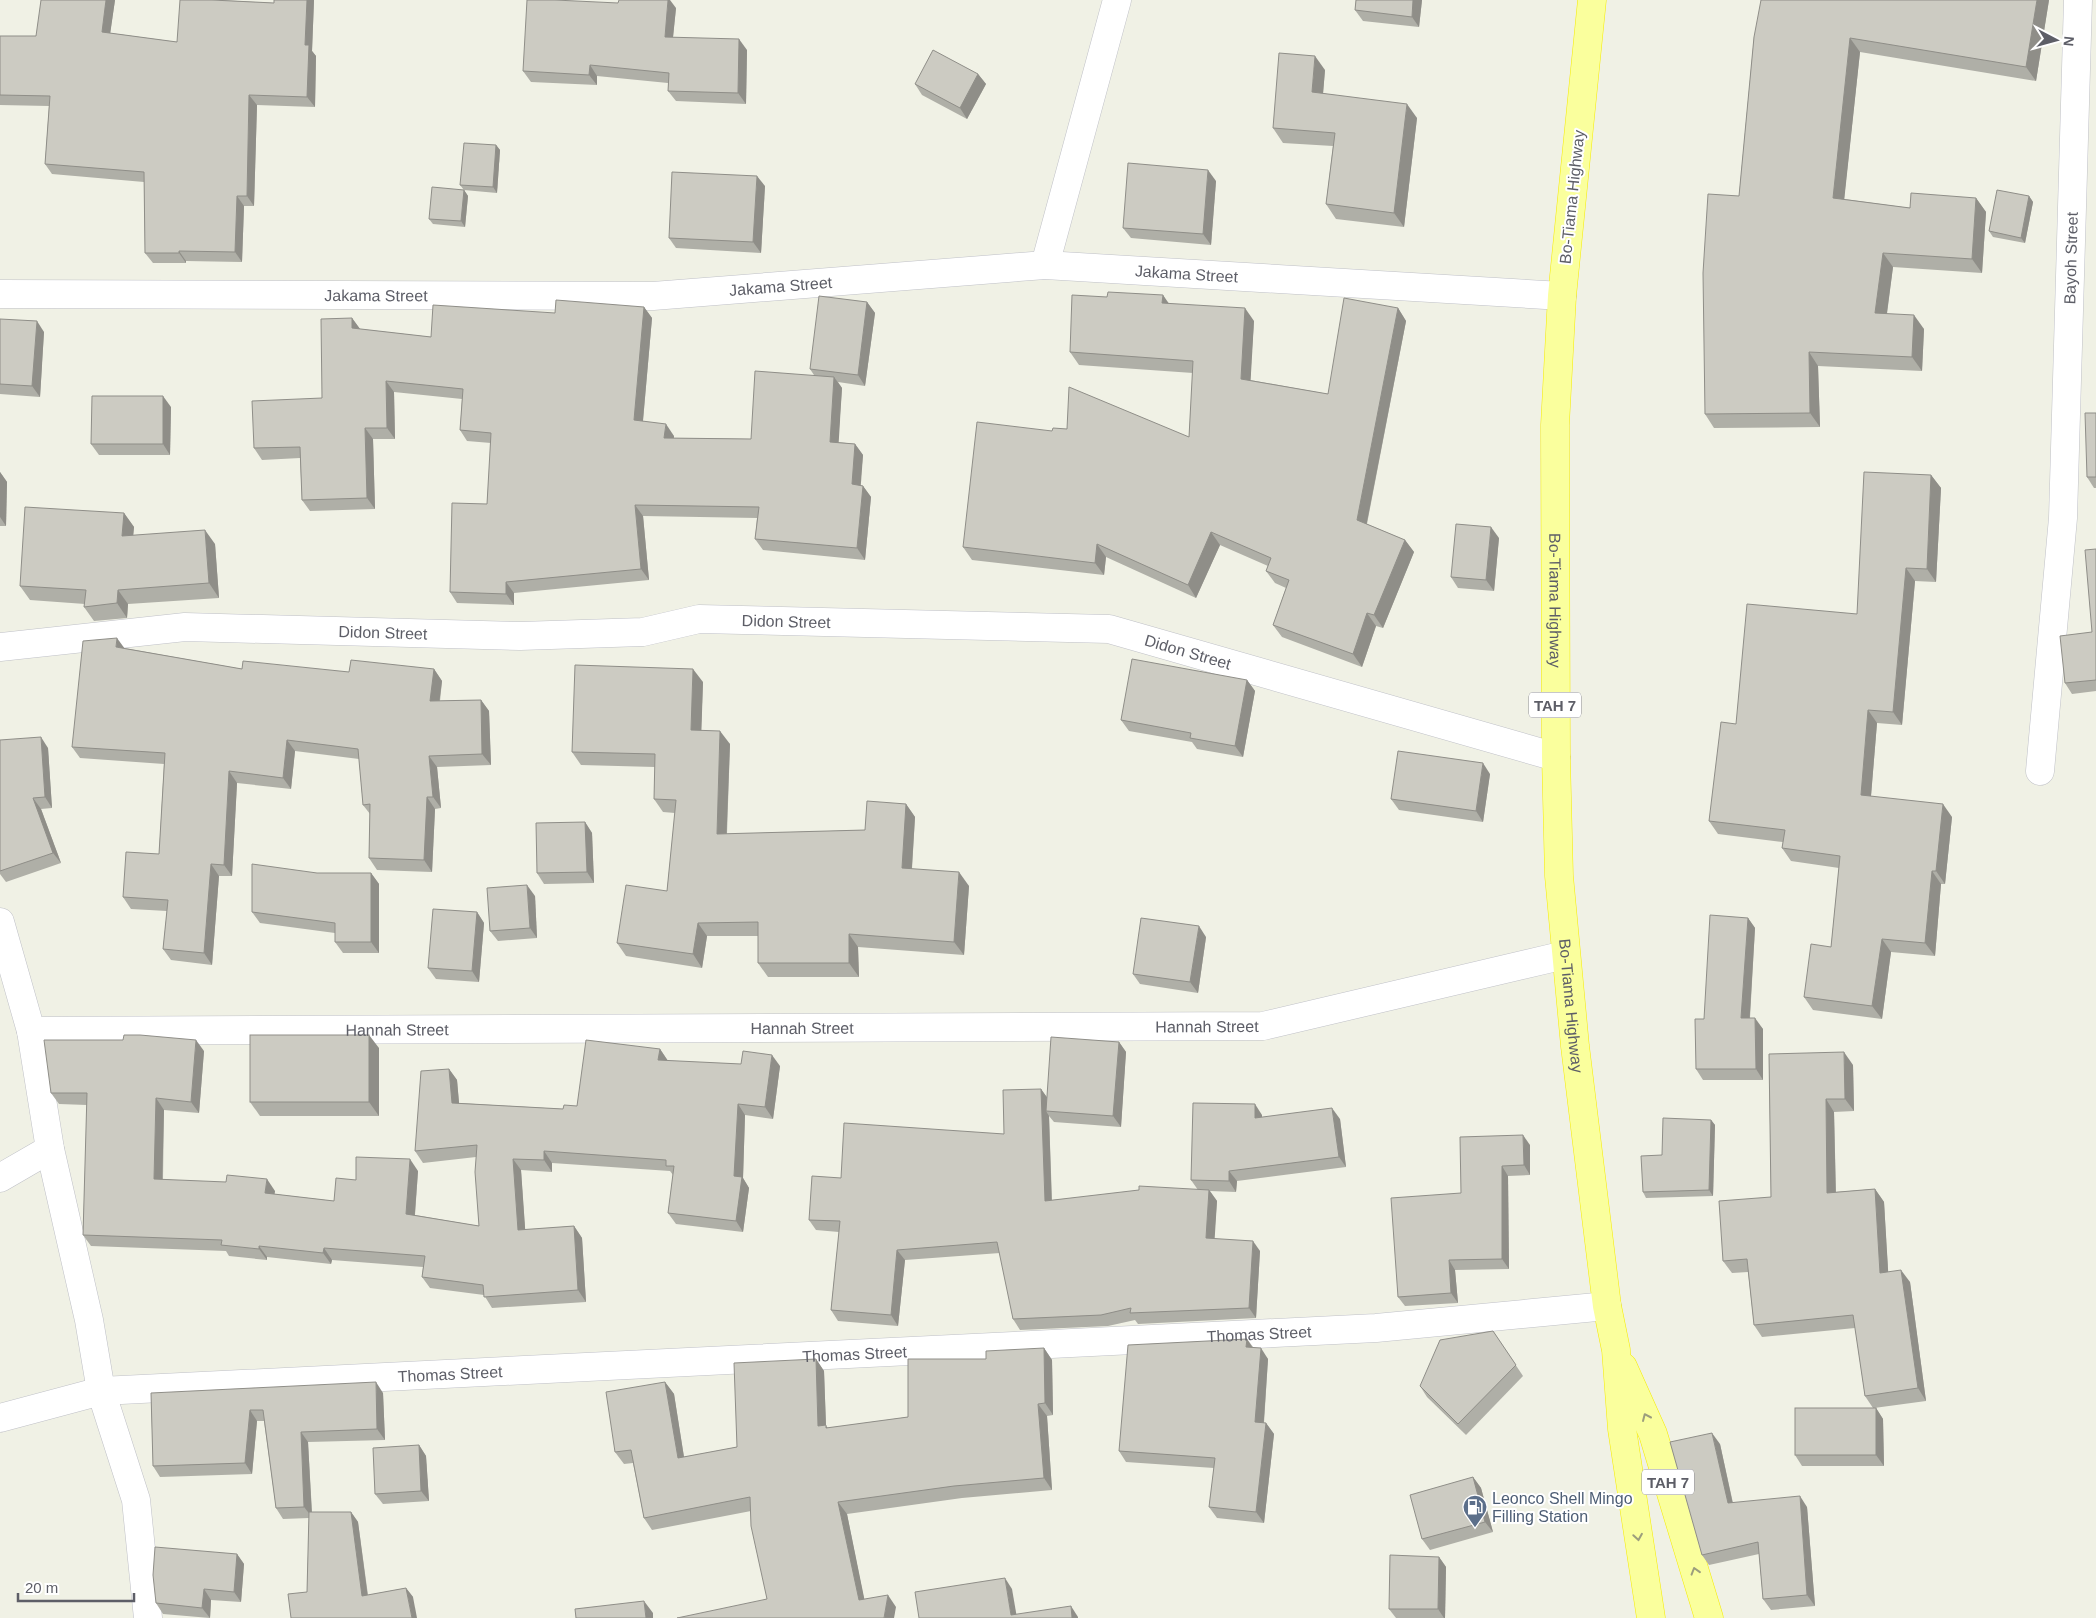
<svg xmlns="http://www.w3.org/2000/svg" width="2096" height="1618" font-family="Arial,sans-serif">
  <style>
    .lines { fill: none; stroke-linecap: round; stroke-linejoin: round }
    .minor-casing { stroke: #bfc0c7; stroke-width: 29 }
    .trunk-casing { stroke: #f6ec00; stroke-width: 29 }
    .minor { stroke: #fff; stroke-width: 28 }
    .trunk { stroke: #faff9d; stroke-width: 28 }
    .wall { fill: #afafa7 }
    .shaded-wall { fill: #8f8e88 }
    .building { fill: #cccbc2; stroke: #8f8e88 }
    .oneway { stroke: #9c9e7d }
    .labels { text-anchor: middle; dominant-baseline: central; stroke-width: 4; stroke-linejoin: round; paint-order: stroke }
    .shield { fill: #fff; stroke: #8e8e95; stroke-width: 1 }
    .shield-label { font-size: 15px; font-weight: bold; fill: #5d5e67 }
    .street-label { font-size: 16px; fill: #5d5e67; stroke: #fff }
    .service-label { font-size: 16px; fill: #4e5e75; stroke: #fff; text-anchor: start }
  </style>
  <rect width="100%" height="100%" fill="#f0f1e5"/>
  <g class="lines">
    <defs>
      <g id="minor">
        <polyline points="1045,265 1117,0"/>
        <path id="s1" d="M 0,294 L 653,296 L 1045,265 L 1562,296"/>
        <path id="s2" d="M 0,647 L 185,627 L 520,636 L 643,632 L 699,619 L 1109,629 L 1556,757"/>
        <path id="s3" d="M 2040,771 L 2063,518 L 2078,0"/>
        <polyline points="0,922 31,1031 50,1149 89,1320 101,1391 136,1500 148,1618"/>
        <path id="s4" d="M 31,1031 L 1263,1026 L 1565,955"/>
        <polyline points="0,1178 50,1149"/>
        <path id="s5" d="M 0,1418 L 101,1391 L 1376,1328 L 1607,1306"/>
      </g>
      <g id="trunk">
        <path id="s6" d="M 1592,0 L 1562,296 L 1555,425 L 1556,757 L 1559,876 L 1575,1046 L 1607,1306 L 1616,1350 L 1622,1429 L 1651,1618"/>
        <polyline points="1623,1367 1653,1434 1709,1618"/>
      </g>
    </defs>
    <!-- minor casing -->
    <use href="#minor" class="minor-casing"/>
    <!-- trunk casing -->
    <use href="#trunk" class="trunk-casing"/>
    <!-- minor -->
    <use href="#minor" class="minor"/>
    <!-- trunk -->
    <use href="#trunk" class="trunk"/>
  </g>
  <!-- wall -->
  <g class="wall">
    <polygon points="115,0 110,33 177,42 220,0 274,3 274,0 314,0 312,51 316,56 315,107 257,105 254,206 244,206 242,262 186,261 186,263 153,263 145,253 144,182 52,174 45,164 49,106 0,105 0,36 36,36"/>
    <polygon points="1356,0 1422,0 1419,27 1363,21 1355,10"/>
    <polygon points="2049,0 2036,81 1860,52 1844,199 1910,208 1976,198 1986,212 1982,273 1893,267 1887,314 1924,329 1922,371 1818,366 1820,427 1714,428 1705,414 1739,196 1754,37"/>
    <polygon points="676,8 673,37 747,50 746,104 676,101 668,91 668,83 597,76 597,85 531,82 523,71"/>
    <polygon points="1325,70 1323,93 1417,118 1404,227 1336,219 1326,204 1333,146 1283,143 1273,128"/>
    <polygon points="978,74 986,84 967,119 922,95 915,84"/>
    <polygon points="496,145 500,150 497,193 464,190 460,185"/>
    <polygon points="1216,181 1211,245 1131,238 1123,228"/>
    <polygon points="765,186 761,253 676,248 669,238"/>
    <polygon points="464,190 468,196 465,227 433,224 429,219"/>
    <polygon points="2029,196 2033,202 2025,243 1993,237 1989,231"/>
    <polygon points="1163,295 1168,304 1254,321 1250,380 1328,394 1398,308 1406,321 1367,524 1405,540 1414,552 1383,628 1376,626 1362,667 1282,637 1273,625 1286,588 1275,583 1266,571 1268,566 1220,545 1196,598 1106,557 1104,575 972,560 963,547 1052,431 1067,429 1189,437 1193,373 1079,365 1070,352 1107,297"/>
    <polygon points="867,302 875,313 865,386 838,382 842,388 838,442 855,444 863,455 860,485 863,486 871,497 865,560 763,550 755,539 757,518 643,516 649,580 514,593 514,605 457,603 450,592 487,504 491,443 467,441 460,430 462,399 394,392 395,439 373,439 375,509 310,511 302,500 300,458 262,460 254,448 322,398 352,318 360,329 431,337 555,313 644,307 652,318 643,421 674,436 674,438 751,439 814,375 810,369"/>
    <polygon points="0,319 44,332 40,397 0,394"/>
    <polygon points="171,407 170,455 99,455 91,444"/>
    <polygon points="2096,413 2096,488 2094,488 2087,477"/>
    <polygon points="0,472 7,482 6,526 0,526"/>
    <polygon points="1931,475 1941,488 1936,582 1915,581 1902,725 1877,723 1871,796 1952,817 1945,884 1941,884 1935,956 1891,952 1882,1019 1813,1010 1804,997 1831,947 1839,868 1791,861 1782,848 1783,842 1718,834 1709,821 1736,724 1857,614"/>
    <polygon points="124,513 134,527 133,535 215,544 219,598 128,604 127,618 94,621 84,607 85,604 30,600 20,586"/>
    <polygon points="1499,538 1494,591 1458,588 1451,577"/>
    <polygon points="2096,549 2096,691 2072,694 2065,683 2092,632"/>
    <polygon points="124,648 242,669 349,672 434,669 442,681 440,701 481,700 489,711 491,765 437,767 441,808 435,809 432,872 377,870 369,858 370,814 363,805 359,759 295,751 291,789 237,783 232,876 219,876 212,965 171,960 163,949 167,911 131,909 123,897 159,854 164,764 80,758 72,747"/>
    <polygon points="1247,680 1255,691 1243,757 1197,749 1192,742 1129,731 1121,720"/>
    <polygon points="703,682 701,730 730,744 727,834 865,830 906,804 915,817 912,869 969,886 964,955 858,947 859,977 768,977 758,963 758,936 707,936 702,968 626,956 617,943 667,891 675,813 663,812 654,799 655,767 581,765 572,752"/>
    <polygon points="0,740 48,748 52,808 41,809 61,863 6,882 0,874"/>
    <polygon points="1490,774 1483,822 1399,810 1391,799"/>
    <polygon points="585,822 592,833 594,883 544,884 537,873"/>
    <polygon points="317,873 371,873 379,884 379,953 343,953 335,942 335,933 260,923 252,912"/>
    <polygon points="535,896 537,938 498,941 490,931"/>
    <polygon points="477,912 484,923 479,982 436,979 428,968"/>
    <polygon points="1748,918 1755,928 1750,1018 1763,1029 1763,1080 1703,1080 1696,1069 1704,1019"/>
    <polygon points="1206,937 1198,993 1140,984 1133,974"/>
    <polygon points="1119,1042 1126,1052 1121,1127 1054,1122 1049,1116 1052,1200 1198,1190 1191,1180 1262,1115 1262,1117 1340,1119 1346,1167 1237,1181 1236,1192 1210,1191 1217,1201 1214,1238 1260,1251 1256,1318 1138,1324 1135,1320 1108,1326 1020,1330 1013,1319 1000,1253 905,1260 898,1326 838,1321 831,1310 839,1232 816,1230 809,1220 841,1178 1004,1134 1041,1089 1047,1098"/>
    <polygon points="379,1048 379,1116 260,1116 250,1102"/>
    <polygon points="660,1049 668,1061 780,1066 773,1119 745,1115 743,1178 749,1188 743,1232 676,1224 668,1213 673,1175 670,1171 552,1163 552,1172 521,1170 525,1230 574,1226 582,1238 586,1302 492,1308 484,1295 430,1288 422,1277 423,1267 332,1260 331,1264 267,1257 267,1260 229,1256 226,1251 91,1246 83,1235 87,1105 59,1104 51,1093 204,1051 199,1113 164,1110 163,1179 275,1191 274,1194 334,1201 356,1180 418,1171 415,1215 479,1226 476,1157 423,1163 415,1151 449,1069 457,1080 459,1103 563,1109 577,1106"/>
    <polygon points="1769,1054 1853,1065 1854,1111 1834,1112 1836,1192 1875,1189 1884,1202 1888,1272 1910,1282 1926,1401 1874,1408 1876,1408 1883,1419 1884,1466 1802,1466 1795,1455 1873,1408 1865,1396 1855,1328 1762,1337 1754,1325 1748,1272 1732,1273 1723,1261 1771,1197"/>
    <polygon points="1711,1120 1715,1125 1713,1196 1646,1198 1643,1192 1662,1155"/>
    <polygon points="1530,1145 1530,1175 1508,1176 1509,1269 1455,1270 1458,1303 1405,1306 1398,1297 1461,1193"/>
    <polygon points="1493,1331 1523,1376 1466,1435 1427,1397 1420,1386"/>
    <polygon points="1247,1339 1253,1347 1268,1359 1264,1423 1266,1423 1274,1434 1264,1523 1217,1518 1209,1507 1214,1468 1126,1462 1119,1451"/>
    <polygon points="1044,1348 1052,1360 1053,1415 1047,1416 1052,1490 962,1498 847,1514 864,1599 896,1607 767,1599 751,1511 652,1530 644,1518 633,1463 624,1464 615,1452 665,1382 674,1394 684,1457 737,1447 816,1359 824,1371 826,1426 828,1428 908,1417 986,1359"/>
    <polygon points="151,1393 383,1393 385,1440 308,1442 312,1512 351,1512 358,1522 368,1595 406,1588 413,1597 307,1592 309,1518 283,1519 276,1508 264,1421 257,1421 252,1474 160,1477 153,1466"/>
    <polygon points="1720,1444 1733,1503 1807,1507 1815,1606 1771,1610 1763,1599 1759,1554 1709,1565 1702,1555"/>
    <polygon points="419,1445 426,1456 429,1501 383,1504 375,1494"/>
    <polygon points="1473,1477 1481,1488 1493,1532 1430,1550 1422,1539"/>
    <polygon points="237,1554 244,1564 241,1602 211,1600 210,1618 163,1614 156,1603"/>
    <polygon points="1439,1557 1446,1567 1445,1618 1396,1618 1389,1609"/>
  </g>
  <!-- shaded-wall -->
  <g class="shaded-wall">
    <polygon points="106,0 115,0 109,42 102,32"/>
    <polygon points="307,0 314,0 312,51 316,56 315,107 307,97 305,45"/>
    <polygon points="668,0 670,0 676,8 672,47 665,37"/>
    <polygon points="1413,0 1422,0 1419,27 1412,17"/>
    <polygon points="2037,0 2049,0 2036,81 2026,67"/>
    <polygon points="1850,38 1860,52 1843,211 1833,198"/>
    <polygon points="739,39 747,50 746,104 738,93"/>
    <polygon points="1315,56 1325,70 1322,106 1312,92"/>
    <polygon points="590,65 597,76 597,85 589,75"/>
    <polygon points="978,74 986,84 967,119 960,108"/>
    <polygon points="249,95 257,105 254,206 247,196"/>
    <polygon points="1407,104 1417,118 1404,227 1394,213"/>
    <polygon points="496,145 500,150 497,193 493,187"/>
    <polygon points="1208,170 1216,181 1211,245 1203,234"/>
    <polygon points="757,176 765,186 761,253 753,242"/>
    <polygon points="464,190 468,196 465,227 461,221"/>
    <polygon points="237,196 244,206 242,262 235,252"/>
    <polygon points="2029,196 2033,202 2025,243 2021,238"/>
    <polygon points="1976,198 1986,212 1982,273 1972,259"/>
    <polygon points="179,251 186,261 186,263 179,253"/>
    <polygon points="1883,253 1893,267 1885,327 1875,313"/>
    <polygon points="1163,295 1172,308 1162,303"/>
    <polygon points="867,302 875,313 865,386 858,375"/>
    <polygon points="644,307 652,318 642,431 634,420"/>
    <polygon points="1245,308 1254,321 1250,391 1241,379"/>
    <polygon points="1398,308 1406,321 1365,532 1357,520"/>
    <polygon points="1914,315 1924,329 1922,371 1912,357"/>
    <polygon points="352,318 360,329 360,340 352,328"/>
    <polygon points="37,321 44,332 40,397 32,386"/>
    <polygon points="1809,352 1818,366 1820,427 1810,413"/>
    <polygon points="834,377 842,388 838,453 830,442"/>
    <polygon points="386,381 394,392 395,439 387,428"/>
    <polygon points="163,396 171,407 170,455 163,444"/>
    <polygon points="666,424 674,436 672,449 664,438"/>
    <polygon points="365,428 373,439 375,509 367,498"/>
    <polygon points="855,444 863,455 860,496 852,484"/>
    <polygon points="0,472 7,482 6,526 0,517"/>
    <polygon points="1931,475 1941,488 1936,582 1927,569"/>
    <polygon points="863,486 871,497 865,560 857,548"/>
    <polygon points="635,505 643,516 649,580 641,569"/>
    <polygon points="124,513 134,527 132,550 122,536"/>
    <polygon points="1491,527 1499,538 1494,591 1486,580"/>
    <polygon points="205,530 215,544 219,598 209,583"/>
    <polygon points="1211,532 1220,545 1196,598 1188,585"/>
    <polygon points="1405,540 1414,552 1383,628 1374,615"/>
    <polygon points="1097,544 1106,557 1104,575 1095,563"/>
    <polygon points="1906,568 1915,581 1902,725 1893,712"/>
    <polygon points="506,582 514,593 514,605 506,594"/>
    <polygon points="118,590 128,604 127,618 117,603"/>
    <polygon points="1367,613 1376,626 1362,667 1353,654"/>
    <polygon points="117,638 125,649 116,647"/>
    <polygon points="434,669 442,681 438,712 430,701"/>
    <polygon points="693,669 703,682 701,743 691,730"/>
    <polygon points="1247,680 1255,691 1243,757 1235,746"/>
    <polygon points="481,700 489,711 491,765 482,754"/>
    <polygon points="1868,710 1877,723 1870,808 1861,795"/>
    <polygon points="720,731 730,744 726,848 717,834"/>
    <polygon points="41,737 48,748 52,808 45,797"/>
    <polygon points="287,740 295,751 291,789 283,778"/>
    <polygon points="429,756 437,767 441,808 433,797"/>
    <polygon points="1483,763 1490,774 1483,822 1476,811"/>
    <polygon points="229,771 237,783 232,876 224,865"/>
    <polygon points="427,797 435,809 432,872 424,860"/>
    <polygon points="33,798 41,809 61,863 53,853"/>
    <polygon points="906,804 915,817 911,881 902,868"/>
    <polygon points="1943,804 1952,817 1945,884 1936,871"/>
    <polygon points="585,822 592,833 594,883 587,872"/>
    <polygon points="211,864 219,876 212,965 204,953"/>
    <polygon points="1932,871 1941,884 1935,956 1925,943"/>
    <polygon points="959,872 969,886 964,955 954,942"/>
    <polygon points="371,873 379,884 379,953 371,942"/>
    <polygon points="527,885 535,896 537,938 530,928"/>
    <polygon points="477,912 484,923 479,982 472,971"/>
    <polygon points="1748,918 1755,928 1749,1029 1741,1018"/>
    <polygon points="698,923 707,936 702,968 693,954"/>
    <polygon points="1199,926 1206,937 1198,993 1190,982"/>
    <polygon points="849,934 858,947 859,977 849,963"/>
    <polygon points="1882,939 1891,952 1882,1019 1872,1006"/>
    <polygon points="1755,1018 1763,1029 1763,1080 1756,1069"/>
    <polygon points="369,1035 379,1048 379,1116 369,1102"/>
    <polygon points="196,1040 204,1051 199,1113 191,1102"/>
    <polygon points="1119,1042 1126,1052 1121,1127 1113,1116"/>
    <polygon points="660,1049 668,1061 658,1060"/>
    <polygon points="1844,1052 1853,1065 1854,1111 1845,1099"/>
    <polygon points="772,1055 780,1066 773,1119 765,1107"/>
    <polygon points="449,1069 457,1080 460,1114 452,1103"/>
    <polygon points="1041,1089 1049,1100 1046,1111 1049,1116 1052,1212 1045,1201"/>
    <polygon points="156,1098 164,1110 162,1190 154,1179"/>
    <polygon points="1826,1099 1834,1112 1836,1205 1827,1193"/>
    <polygon points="738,1104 745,1115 743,1178 749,1188 743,1232 736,1221 734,1176"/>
    <polygon points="1255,1104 1262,1115 1262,1129 1255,1118"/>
    <polygon points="1332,1108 1340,1119 1346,1167 1339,1157"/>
    <polygon points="1711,1120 1715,1125 1713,1196 1709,1190"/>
    <polygon points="1523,1135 1530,1145 1530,1175 1524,1165"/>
    <polygon points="544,1151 552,1163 552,1172 544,1160"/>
    <polygon points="410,1159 418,1171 414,1225 406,1214"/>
    <polygon points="513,1159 521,1170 526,1241 518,1230"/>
    <polygon points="1502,1166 1508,1176 1509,1269 1502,1259"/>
    <polygon points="1229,1171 1237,1181 1236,1192 1229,1181"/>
    <polygon points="267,1179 275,1191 273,1205 265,1193"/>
    <polygon points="1875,1189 1884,1202 1889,1285 1880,1273"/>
    <polygon points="1209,1190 1217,1201 1214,1249 1206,1238"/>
    <polygon points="574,1226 582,1238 586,1302 578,1290"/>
    <polygon points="1253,1241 1260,1251 1256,1318 1249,1308"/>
    <polygon points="259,1246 267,1257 267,1260 259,1249"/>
    <polygon points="324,1248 332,1260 331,1264 323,1253"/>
    <polygon points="897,1250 905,1260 898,1326 891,1315"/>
    <polygon points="1449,1260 1455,1270 1458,1303 1451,1293"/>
    <polygon points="1901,1270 1910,1282 1926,1401 1918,1388"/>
    <polygon points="1247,1339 1254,1350 1246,1347"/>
    <polygon points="1044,1348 1052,1360 1053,1415 1045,1403"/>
    <polygon points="1261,1348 1268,1359 1263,1433 1255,1422"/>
    <polygon points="816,1359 824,1371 826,1426 834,1437 818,1426"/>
    <polygon points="376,1382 383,1393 385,1440 377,1429"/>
    <polygon points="665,1382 674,1394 686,1470 678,1458"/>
    <polygon points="1038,1404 1047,1416 1052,1490 1044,1478"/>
    <polygon points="1876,1408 1883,1419 1884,1466 1876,1455"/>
    <polygon points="250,1410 257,1421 252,1474 245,1463"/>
    <polygon points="1266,1423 1274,1434 1264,1523 1256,1512"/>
    <polygon points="301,1432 308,1442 312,1517 304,1507"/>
    <polygon points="1712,1433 1720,1444 1735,1514 1728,1503"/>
    <polygon points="419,1445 426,1456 429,1501 421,1491"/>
    <polygon points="1473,1477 1481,1488 1493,1532 1485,1522"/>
    <polygon points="1800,1496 1807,1507 1815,1606 1807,1595"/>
    <polygon points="838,1502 847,1514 867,1612 859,1600"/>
    <polygon points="351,1512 358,1522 369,1606 362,1596"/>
    <polygon points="237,1554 244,1564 241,1602 234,1592"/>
    <polygon points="1439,1557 1446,1567 1445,1618 1444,1618 1438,1609"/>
    <polygon points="1005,1578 1012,1589 1017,1618 1011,1615"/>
    <polygon points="406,1588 413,1597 417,1618 412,1618"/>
    <polygon points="204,1589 211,1600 210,1618 202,1608"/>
    <polygon points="888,1595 896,1607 894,1618 884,1618"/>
    <polygon points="644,1601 653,1613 653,1618 646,1618"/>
    <polygon points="1071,1606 1078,1617 1078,1618 1072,1618"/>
  </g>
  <!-- building -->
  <g class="building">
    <polygon points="41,0 106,0 102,32 177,42 180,0 212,0 274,3 274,0 307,0 305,45 309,45 307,97 249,95 247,196 237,196 235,252 179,251 179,253 145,253 144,172 45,164 50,96 0,95 0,36 36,36"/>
    <polygon points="527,0 555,0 618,3 619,0 668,0 665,37 739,39 738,93 668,91 669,73 590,65 589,75 523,71"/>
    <polygon points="1356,0 1413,0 1412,17 1355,10"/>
    <polygon points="1761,0 2037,0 2026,67 1850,38 1833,198 1910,208 1911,193 1976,198 1972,259 1883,253 1875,313 1914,315 1912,357 1809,352 1810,413 1705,414 1703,273 1708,194 1739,196 1754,37"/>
    <polygon points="933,50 978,74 960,108 915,84"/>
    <polygon points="1279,53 1315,56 1312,92 1407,104 1394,213 1326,204 1335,133 1273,128"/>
    <polygon points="464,143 496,145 493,187 460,185"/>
    <polygon points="1128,163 1208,170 1203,234 1123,228"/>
    <polygon points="672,172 757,176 753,242 669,238"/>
    <polygon points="432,187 464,190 461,221 429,219"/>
    <polygon points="1997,190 2029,196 2021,238 1989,231"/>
    <polygon points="1108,292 1163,295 1162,303 1245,308 1241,379 1328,394 1344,298 1398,308 1357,520 1405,540 1374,615 1367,613 1353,654 1273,625 1289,580 1266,571 1271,558 1211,532 1188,585 1097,544 1095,563 963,547 977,422 1052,431 1053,428 1067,429 1069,387 1189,437 1193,361 1070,352 1072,295 1107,297"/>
    <polygon points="819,296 867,302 858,375 810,369"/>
    <polygon points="556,300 644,307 634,420 666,424 664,438 751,439 755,371 834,377 830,442 855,444 852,484 863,486 857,548 755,539 759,507 635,505 641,569 506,582 506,594 450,592 452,503 487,504 491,433 460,430 463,389 386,381 387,428 365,428 367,498 302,500 300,447 254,448 252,401 322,398 321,319 352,318 352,328 431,337 433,305 555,313"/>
    <polygon points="0,319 37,321 32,386 0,384"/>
    <polygon points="92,396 163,396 163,444 91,444"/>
    <polygon points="2085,413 2096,413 2096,477 2087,477"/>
    <polygon points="1864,472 1931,475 1927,569 1906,568 1893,712 1868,710 1861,795 1943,804 1936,871 1932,871 1925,943 1882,939 1872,1006 1804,997 1811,944 1831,947 1840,856 1782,848 1785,830 1709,821 1721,722 1736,724 1747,604 1857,614"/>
    <polygon points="25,507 124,513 122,536 205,530 209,583 118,590 117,603 84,607 86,590 20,586"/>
    <polygon points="1456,524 1491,527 1486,580 1451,577"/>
    <polygon points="2096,549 2096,680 2065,683 2060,636 2092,632 2085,550"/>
    <polygon points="117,638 116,647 242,669 243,661 349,672 351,660 434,669 430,701 481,700 482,754 429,756 433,797 427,797 424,860 369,858 370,804 363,805 358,749 287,740 283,778 229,771 224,865 211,864 204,953 163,949 168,900 123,897 126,852 159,854 165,753 72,747 83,641"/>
    <polygon points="1132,659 1247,680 1235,746 1190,738 1191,733 1121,720"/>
    <polygon points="575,665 693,669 691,730 720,731 717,834 865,830 867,801 906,804 902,868 959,872 954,942 849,934 849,963 758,963 758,922 698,923 693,954 617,943 626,885 667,891 676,800 654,799 655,754 572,752"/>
    <polygon points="41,737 45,797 33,798 53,853 0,871 0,740"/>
    <polygon points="1398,751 1483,763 1476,811 1391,799"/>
    <polygon points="585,822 587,872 537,873 536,823"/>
    <polygon points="252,864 317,873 371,873 371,942 335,942 335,923 252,912"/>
    <polygon points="527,885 530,928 490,931 487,888"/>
    <polygon points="433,909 477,912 472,971 428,968"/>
    <polygon points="1710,915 1748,918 1741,1018 1755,1018 1756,1069 1696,1069 1695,1019 1704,1019"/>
    <polygon points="1141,918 1199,926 1190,982 1133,974"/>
    <polygon points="124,1035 140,1035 196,1040 191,1102 156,1098 154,1179 226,1182 227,1175 267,1179 265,1193 334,1201 336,1178 356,1180 356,1157 410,1159 406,1214 479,1226 475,1172 477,1145 415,1151 421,1071 449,1069 452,1103 563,1109 564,1105 577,1106 586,1040 660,1049 658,1060 741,1064 743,1051 772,1055 765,1107 738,1104 734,1176 742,1177 736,1221 668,1213 674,1166 666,1166 666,1160 544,1151 544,1160 513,1159 518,1230 574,1226 578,1290 484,1297 483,1285 422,1277 425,1256 324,1248 323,1253 259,1246 259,1249 221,1245 222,1240 83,1235 87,1093 51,1093 44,1040 123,1040"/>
    <rect x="250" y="1035" width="119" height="67"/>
    <polygon points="1051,1037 1119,1042 1113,1116 1046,1111"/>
    <polygon points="1844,1052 1845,1099 1826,1099 1827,1193 1875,1189 1880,1273 1901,1270 1918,1388 1865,1396 1853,1315 1754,1325 1747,1259 1723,1261 1719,1201 1771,1197 1769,1054"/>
    <polygon points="1041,1089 1045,1201 1139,1190 1139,1186 1209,1190 1206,1238 1253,1241 1249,1308 1130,1313 1131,1308 1101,1315 1013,1319 997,1242 897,1250 891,1315 831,1310 840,1221 809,1220 812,1176 841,1178 844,1123 1004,1134 1003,1090"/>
    <polygon points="1193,1103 1255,1104 1255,1118 1332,1108 1339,1157 1229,1171 1229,1181 1191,1180"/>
    <polygon points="1663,1118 1711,1120 1709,1190 1643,1192 1641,1156 1662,1155"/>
    <polygon points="1523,1135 1524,1165 1502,1166 1502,1259 1449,1260 1451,1293 1398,1297 1391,1198 1461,1193 1460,1137"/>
    <polygon points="1493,1331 1516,1365 1458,1424 1420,1386 1440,1340"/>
    <polygon points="1247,1339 1246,1347 1261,1348 1255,1422 1266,1423 1256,1512 1209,1507 1215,1458 1119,1451 1128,1345"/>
    <polygon points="1044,1348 1045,1403 1038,1404 1044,1478 954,1486 838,1502 859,1600 888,1595 884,1618 677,1618 767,1599 751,1526 750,1497 644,1518 631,1450 615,1452 606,1392 665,1382 678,1458 737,1447 734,1363 816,1359 818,1426 826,1425 826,1428 908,1417 908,1359 986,1359 986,1351"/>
    <polygon points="376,1382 377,1429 301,1432 304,1507 276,1508 263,1410 250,1410 245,1463 153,1466 151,1393"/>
    <rect x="1795" y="1408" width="81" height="47"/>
    <polygon points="1712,1433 1728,1503 1800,1496 1807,1595 1763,1599 1758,1542 1702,1555 1670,1442"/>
    <polygon points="419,1445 421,1491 375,1494 373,1448"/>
    <polygon points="1473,1477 1485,1522 1422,1539 1410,1495"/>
    <polygon points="309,1512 351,1512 362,1596 406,1588 412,1618 291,1618 288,1594 307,1592"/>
    <polygon points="155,1547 237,1554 234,1592 204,1589 202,1608 156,1603 153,1575"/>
    <polygon points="1390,1555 1439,1557 1438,1609 1389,1609"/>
    <polygon points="1005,1578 1011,1615 1071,1606 1072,1618 919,1618 915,1592"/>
    <polygon points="644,1601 646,1618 576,1618 575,1609"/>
  </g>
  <!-- one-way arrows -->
  <defs><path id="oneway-chevron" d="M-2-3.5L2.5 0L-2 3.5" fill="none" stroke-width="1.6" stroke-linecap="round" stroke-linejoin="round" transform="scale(1.25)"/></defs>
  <g class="oneway">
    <use href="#oneway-chevron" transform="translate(1646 1417) rotate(-114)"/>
    <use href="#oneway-chevron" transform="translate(1638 1537) rotate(81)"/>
    <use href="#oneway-chevron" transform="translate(1695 1571) rotate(-107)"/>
  </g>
  <!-- icons -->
  <defs>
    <symbol id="fuel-pin" viewBox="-11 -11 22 30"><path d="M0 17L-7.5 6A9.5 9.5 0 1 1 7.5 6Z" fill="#5c6f8a" stroke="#fff"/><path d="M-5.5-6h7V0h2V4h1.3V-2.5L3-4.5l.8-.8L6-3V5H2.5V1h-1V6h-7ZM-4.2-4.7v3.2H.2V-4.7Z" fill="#fff"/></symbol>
  </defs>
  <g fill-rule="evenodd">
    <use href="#fuel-pin" x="1461" y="1493" width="28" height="38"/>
  </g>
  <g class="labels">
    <!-- shield labels -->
    <g class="shield">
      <rect x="1529" y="692.5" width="52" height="25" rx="4"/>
      <rect x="1642" y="1469.5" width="52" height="25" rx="4"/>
    </g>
    <g class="shield-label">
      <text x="1555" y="705">TAH 7</text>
      <text x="1668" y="1482">TAH 7</text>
    </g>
    <!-- street labels -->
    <g class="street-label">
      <text transform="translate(1572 197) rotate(-84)">Bo-Tiama Highway</text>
      <text stroke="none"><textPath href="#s3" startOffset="514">Bayoh Street</textPath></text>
      <text stroke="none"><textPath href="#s1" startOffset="1188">Jakama Street</textPath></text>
      <text stroke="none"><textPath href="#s1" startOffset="781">Jakama Street</textPath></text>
      <text stroke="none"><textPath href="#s1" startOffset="376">Jakama Street</textPath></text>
      <text stroke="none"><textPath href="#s6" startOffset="602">Bo-Tiama Highway</textPath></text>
      <text stroke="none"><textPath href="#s2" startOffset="789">Didon Street</textPath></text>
      <text stroke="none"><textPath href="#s2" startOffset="384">Didon Street</textPath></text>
      <text stroke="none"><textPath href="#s2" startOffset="1194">Didon Street</textPath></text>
      <text stroke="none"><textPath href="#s6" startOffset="1008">Bo-Tiama Highway</textPath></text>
      <text stroke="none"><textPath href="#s4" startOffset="1176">Hannah Street</textPath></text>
      <text stroke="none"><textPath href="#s4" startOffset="771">Hannah Street</textPath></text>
      <text stroke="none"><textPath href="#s4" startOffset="366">Hannah Street</textPath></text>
      <text stroke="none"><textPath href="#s5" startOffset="1264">Thomas Street</textPath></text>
      <text stroke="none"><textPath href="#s5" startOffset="859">Thomas Street</textPath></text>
      <text stroke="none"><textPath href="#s5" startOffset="454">Thomas Street</textPath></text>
    </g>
    <!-- service labels -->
    <g class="service-label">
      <text x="1492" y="1498">Leonco Shell Mingo<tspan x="1492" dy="18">Filling Station</tspan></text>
    </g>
  </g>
  <!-- north arrow -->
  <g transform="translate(2056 40) rotate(96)" stroke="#ffffff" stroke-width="4" paint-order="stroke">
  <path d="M0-4L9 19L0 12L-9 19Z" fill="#5d5e67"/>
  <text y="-8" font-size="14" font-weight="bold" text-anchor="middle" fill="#5d5e67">N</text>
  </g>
  <!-- scale -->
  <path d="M18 1593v8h116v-8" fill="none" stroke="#5d5e67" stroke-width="2.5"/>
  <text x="25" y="1593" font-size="15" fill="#5d5e67" stroke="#ffffff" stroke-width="4" paint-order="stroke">20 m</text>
</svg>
